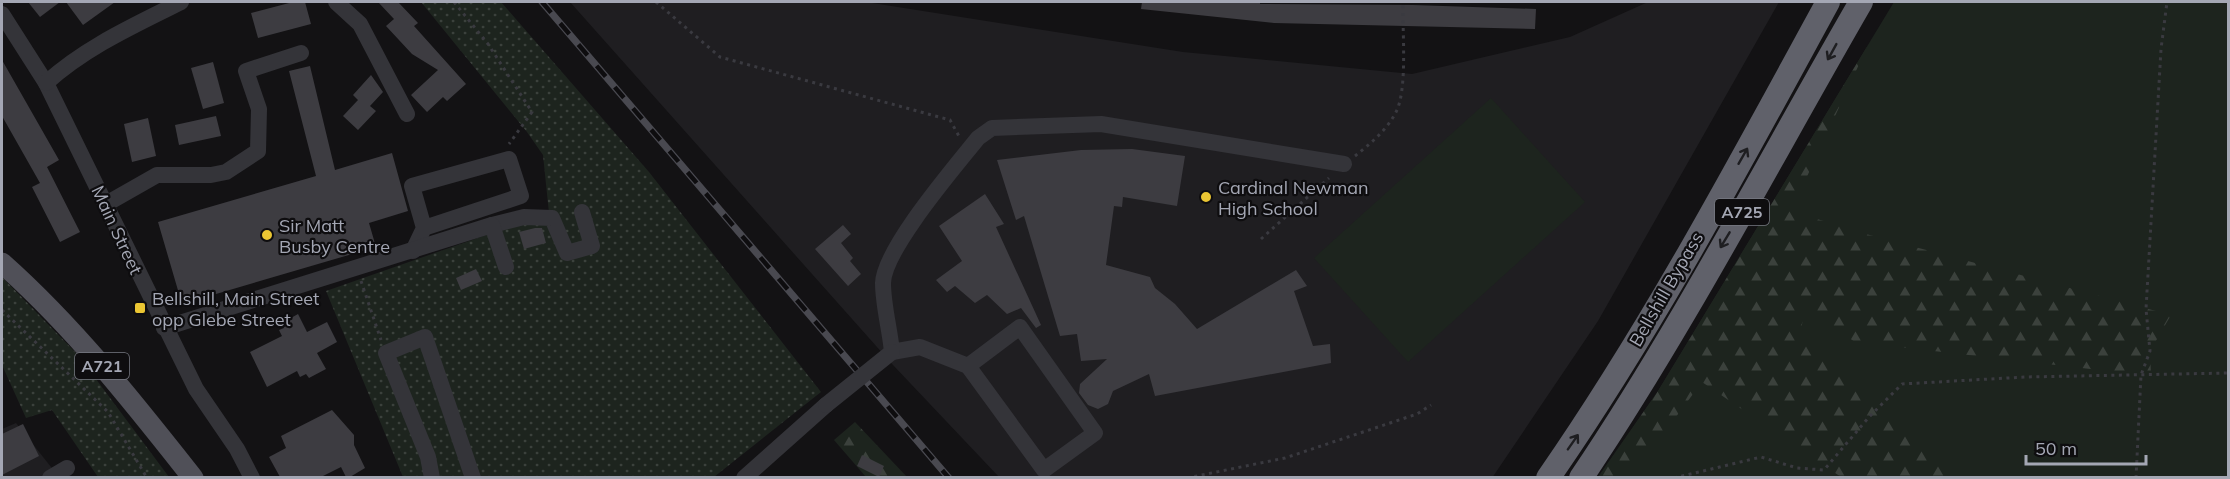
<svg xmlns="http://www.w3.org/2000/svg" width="2230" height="479" font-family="Mulish,sans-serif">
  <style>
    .built { fill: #1f1e21 }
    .grass { fill: #1d241e }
    .forest { fill: url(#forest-firs) }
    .park { fill: url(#park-dots) }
    .building { fill: #3d3c41 }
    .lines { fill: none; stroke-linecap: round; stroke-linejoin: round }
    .path { stroke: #3a3a40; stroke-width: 3; stroke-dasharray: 3 4.5; stroke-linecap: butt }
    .minor { stroke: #343439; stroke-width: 16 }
    .major { stroke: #505058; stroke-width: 21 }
    .highway { stroke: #60616a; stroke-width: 24 }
    .rail-casing { stroke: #494950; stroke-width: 7 }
    .rail { stroke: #0e0d0f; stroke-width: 4.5; stroke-dasharray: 14; stroke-linecap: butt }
    .minor-bridge { stroke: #343439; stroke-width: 16 }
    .oneway { stroke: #1e1e21 }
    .poi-dot { fill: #ebc633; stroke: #0e0d0f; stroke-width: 2 }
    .labels { text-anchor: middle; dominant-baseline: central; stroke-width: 4.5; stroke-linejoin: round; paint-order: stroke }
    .shield { fill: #0e0d0f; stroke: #777982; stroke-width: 1.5 }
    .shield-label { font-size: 16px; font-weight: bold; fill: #a4a7b4 }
    .poi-label { font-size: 18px; fill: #a4a7b4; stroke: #0e0d0f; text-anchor: start }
    .street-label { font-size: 18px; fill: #a4a7b4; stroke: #0e0d0f }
  </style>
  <defs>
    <pattern id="forest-firs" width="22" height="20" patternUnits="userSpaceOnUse" patternTransform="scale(1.5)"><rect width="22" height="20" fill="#1d241e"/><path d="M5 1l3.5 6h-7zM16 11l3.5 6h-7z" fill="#3b413c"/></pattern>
    <pattern id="park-dots" width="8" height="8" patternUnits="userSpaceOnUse" patternTransform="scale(1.5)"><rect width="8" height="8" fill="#1d241e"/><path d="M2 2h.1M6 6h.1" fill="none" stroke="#3b413c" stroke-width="1.8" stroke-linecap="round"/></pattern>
  </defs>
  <rect width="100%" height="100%" fill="#131214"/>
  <!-- built -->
  <g class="built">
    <polygon points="570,2 866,2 1183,52 1412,74 1570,37 1648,2 1779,2 1598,321 1492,478 999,477 893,365"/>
    <polygon points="16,423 59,477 2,478 2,429"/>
  </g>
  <!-- grass -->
  <g class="grass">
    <polygon points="1894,2 2228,2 2228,477 1598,478 1658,391"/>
    <polygon points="1491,98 1585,202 1408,362 1314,258"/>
  </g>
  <!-- forest -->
  <g class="forest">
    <polygon points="1868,45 1791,211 1866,234 2171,315 2150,351 2151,376 1855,342 1806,308 1801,328 1961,477 1841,477 1702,382 1631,477 1598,477 1658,391"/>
    <polygon points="855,422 907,477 866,477 834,440"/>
  </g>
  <!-- park -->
  <g class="park">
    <polygon points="421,2 501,2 649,172 821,392 714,477 403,477 326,291 549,213 543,155 527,132"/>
    <polygon points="2,277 78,355 169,477 98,477 52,410 26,418 2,365"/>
  </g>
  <!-- building -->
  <g class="building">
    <polygon points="28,2 60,2 40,17"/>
    <polygon points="66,2 115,2 83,25"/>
    <polygon points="293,2 305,2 311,24 258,38 251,13"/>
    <polygon points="378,2 398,2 418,23 414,26 466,84 447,101 443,97 427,112 411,95 438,70 412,54 386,26 394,19"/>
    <polygon points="1142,2 1260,2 1260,4 1413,5 1536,9 1535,29 1274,23 1141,9"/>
    <polygon points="2,60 59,160 47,167 80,232 60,242 32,187 40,183 2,116"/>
    <polygon points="213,62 224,103 203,109 191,68"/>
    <polygon points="310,66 335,170 392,153 408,211 369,223 376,247 182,304 158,222 316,176 289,71"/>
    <polygon points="371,75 383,92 370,106 376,111 358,130 343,116 358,100 353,95"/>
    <polygon points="216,116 221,136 179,145 175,125"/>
    <polygon points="148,118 156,156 132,162 124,124"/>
    <polygon points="1132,149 1185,156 1177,206 1123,197 1122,207 1114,206 1106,265 1150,277 1155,288 1175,304 1197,329 1296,270 1307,286 1294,291 1313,346 1330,344 1331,363 1155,396 1149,374 1113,391 1108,404 1098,409 1088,405 1079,393 1080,384 1107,359 1081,361 1077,334 1060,336 1024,216 1016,220 997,160 1081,150"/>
    <polygon points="985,194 1004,224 996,227 1041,325 1036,328 1021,308 1007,314 987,295 975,303 955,286 947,292 936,280 962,261 939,226"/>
    <polygon points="843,225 851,234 841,243 853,258 850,261 861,274 848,286 815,249"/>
    <polygon points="535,228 542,228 546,243 524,249 519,232"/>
    <polygon points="476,269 482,281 461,290 456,278"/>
    <polygon points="298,314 307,332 327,322 337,342 317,353 326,369 309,378 306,374 300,377 297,371 267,387 250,352 282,336 279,330 284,328 282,323"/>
    <polygon points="332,410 354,435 354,445 365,468 350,477 346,477 341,467 321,477 280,477 269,457 286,448 281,436"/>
    <polygon points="23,424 39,456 2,475 2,434"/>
    <polygon points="862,455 884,466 879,477 857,466"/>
  </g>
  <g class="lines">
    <!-- path -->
    <g class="path">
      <polyline points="454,2 488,44 532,112 509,144"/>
      <polyline points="656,2 720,57 950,120 960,138"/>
      <path d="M 1355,156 C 1370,144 1387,130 1396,112 C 1408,89 1402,29 1403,2"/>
      <polyline points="1261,239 1329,178"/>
      <polyline points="361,281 381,340"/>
      <polyline points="2,310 108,412 147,478"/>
      <polyline points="1187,478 1285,458 1417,414 1431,405"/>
      <polyline points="1674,478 1761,457 1797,468 1824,470 1869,417 1902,384 2025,377 2228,373"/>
      <polyline points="2136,478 2141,375 2150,351 2146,309 2161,49 2167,2"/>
    </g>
    <!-- minor -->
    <g class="minor">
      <polyline points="336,2 360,24 407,114"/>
      <polyline points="2,14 46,83 196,389 237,449 252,478"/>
      <path d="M 46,83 C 86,47 133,26 181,2"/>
      <polyline points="106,204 157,175 211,175 226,172 258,151 259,109 246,71 301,53"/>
      <polyline points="492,225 524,217 552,218 567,253 592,246 582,212"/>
      <polyline points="413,251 424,228 412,186 509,159 521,196 424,228"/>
      <polyline points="164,328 492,225 506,267"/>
      <path d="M 968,366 L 1020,327 L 1095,433 L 1044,470 L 968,366 L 920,347 L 892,352 C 890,330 883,305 883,283 C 884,249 955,167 978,138 L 992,128 L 1101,124 L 1344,164"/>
      <polyline points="50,478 67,468"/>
      <polyline points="432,478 428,457 386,353 425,337 473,478"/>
      <polyline points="744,478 826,405"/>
    </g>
    <!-- major -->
    <path class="major" d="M 2,263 C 74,327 133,402 193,478"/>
    <!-- highway -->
    <g class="highway">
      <path d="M 1548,478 C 1653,327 1740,163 1828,2"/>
      <path d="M 1581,478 C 1684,325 1769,161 1861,2"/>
    </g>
    <defs>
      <polyline id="rail" points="542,2 949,478"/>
    </defs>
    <!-- rail casing -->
    <use href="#rail" class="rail-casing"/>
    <!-- rail -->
    <use href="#rail" class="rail"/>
    <!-- minor-bridge -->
    <polyline class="minor-bridge" points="826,405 892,352"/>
  </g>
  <!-- one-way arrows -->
  <defs><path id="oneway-shaft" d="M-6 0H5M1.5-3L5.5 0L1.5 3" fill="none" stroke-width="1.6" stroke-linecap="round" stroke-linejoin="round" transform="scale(1.5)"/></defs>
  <g class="oneway">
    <use href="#oneway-shaft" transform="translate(1832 52) rotate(119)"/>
    <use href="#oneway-shaft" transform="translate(1743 156) rotate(-60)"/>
    <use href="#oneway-shaft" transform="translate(1725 240) rotate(121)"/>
    <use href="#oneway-shaft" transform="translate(1573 442) rotate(-55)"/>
  </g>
  <!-- markers -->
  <g class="poi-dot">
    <circle cx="1206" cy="197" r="6"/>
    <circle cx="267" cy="235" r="6"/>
    <rect x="134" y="302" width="12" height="12" rx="3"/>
  </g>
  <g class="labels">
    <!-- shield labels -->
    <g class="shield">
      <rect x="1715" y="199" width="54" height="26" rx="4.5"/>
      <rect x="75" y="353" width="54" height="26" rx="4.5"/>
    </g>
    <g class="shield-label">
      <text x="1742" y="212">A725</text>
      <text x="102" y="366">A721</text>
    </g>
    <!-- poi labels -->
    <g class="poi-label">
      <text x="1218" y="187">Cardinal Newman<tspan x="1218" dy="21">High School</tspan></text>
      <text x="279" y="225">Sir Matt<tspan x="279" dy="21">Busby Centre</tspan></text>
      <text x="152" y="298">Bellshill, Main Street<tspan x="152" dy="21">opp Glebe Street</tspan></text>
    </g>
    <!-- street labels -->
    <g class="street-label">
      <text transform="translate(117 230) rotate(65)">Main Street</text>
      <text transform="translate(1666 289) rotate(-60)">Bellshill Bypass</text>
    </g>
  </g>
  <!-- border -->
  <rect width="2230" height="479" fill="none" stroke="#a4a7b4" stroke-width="6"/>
  <!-- scale -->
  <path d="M2026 455v9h120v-9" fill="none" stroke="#a4a7b4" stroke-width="3"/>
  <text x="2035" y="455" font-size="18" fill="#a4a7b4" stroke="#0e0d0f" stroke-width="4.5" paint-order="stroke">50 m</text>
</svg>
